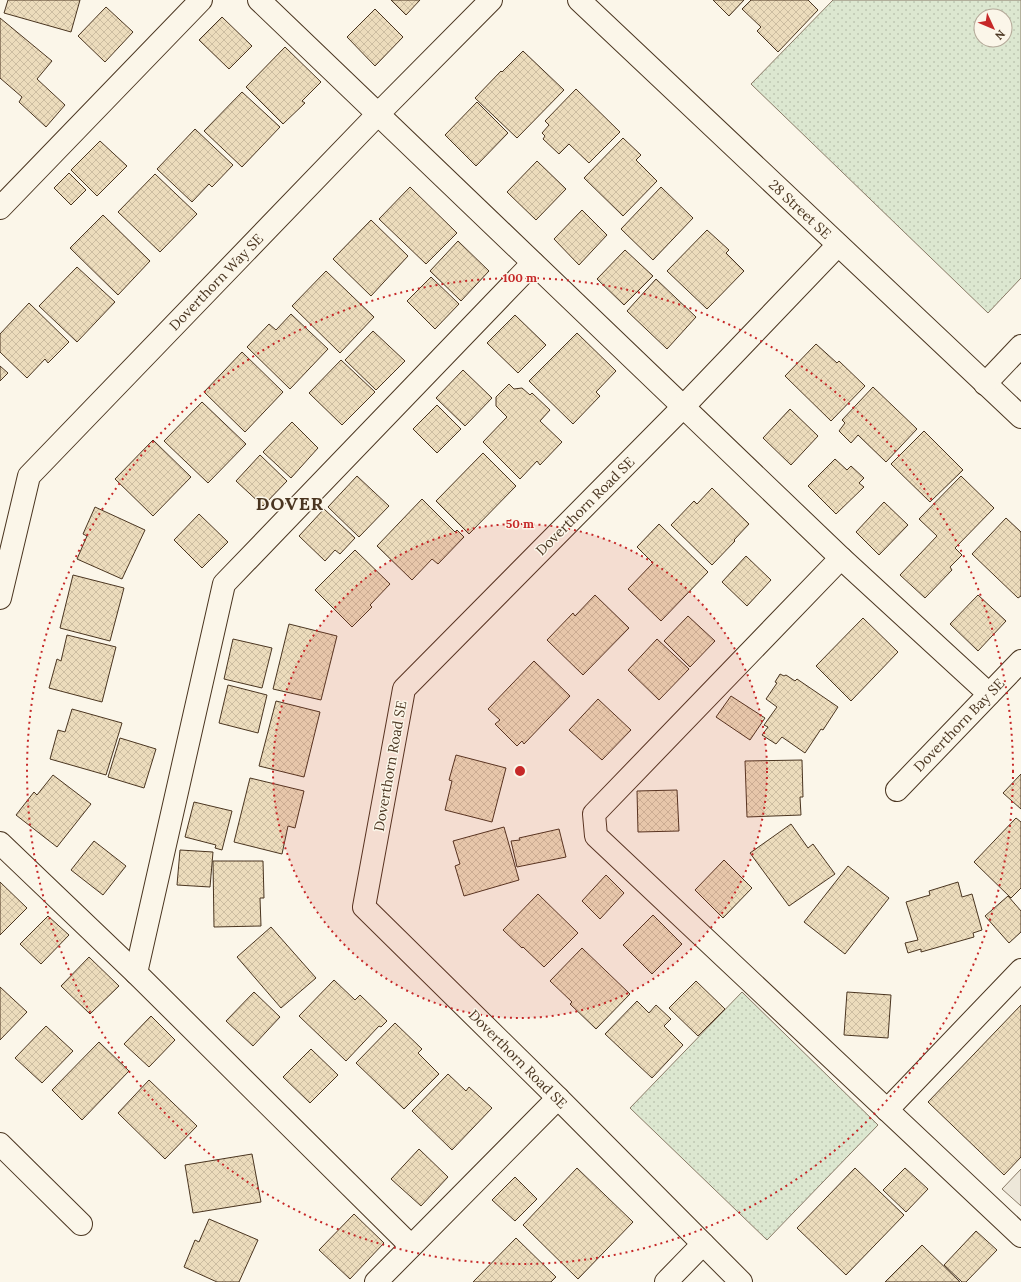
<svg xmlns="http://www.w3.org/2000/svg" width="1021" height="1282" font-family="Lora,serif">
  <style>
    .grass { fill: url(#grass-dots); stroke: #887966; fill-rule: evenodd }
    .parking { fill: #ede7d9; stroke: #887966 }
    .building { fill: url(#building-cross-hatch); stroke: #4a3520 }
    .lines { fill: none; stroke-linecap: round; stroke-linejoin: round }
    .minor-casing { stroke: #4a3520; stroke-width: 24 }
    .minor { stroke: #fbf6e9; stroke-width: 22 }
    .ring { fill: none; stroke: #c62828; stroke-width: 2; stroke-dasharray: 2 4 }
    .labels { text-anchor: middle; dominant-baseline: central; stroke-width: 3; stroke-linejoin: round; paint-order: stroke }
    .street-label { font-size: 14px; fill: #4a3520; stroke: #fbf6e9 }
    .district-label { font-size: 18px; font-weight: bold; letter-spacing: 1px; fill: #4a3520; stroke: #fbf6e9 }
    .centre { fill: #c62828; stroke: #fbf6e9; stroke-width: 2 }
    .ring-label { font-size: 12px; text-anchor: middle; font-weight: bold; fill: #c62828; stroke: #fbf6e9; stroke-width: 3; stroke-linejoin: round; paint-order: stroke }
  </style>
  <defs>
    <pattern id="grass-dots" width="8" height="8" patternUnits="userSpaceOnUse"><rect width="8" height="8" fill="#dce7d0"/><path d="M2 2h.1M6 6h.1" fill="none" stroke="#bec7b2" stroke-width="1.8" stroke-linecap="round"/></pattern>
    <pattern id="building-cross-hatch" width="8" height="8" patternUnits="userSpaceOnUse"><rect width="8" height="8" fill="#ecdcbc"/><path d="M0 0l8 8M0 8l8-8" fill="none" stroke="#ccbda1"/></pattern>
  </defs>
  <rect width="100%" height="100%" fill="#fbf6e9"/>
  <!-- grass -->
  <g class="grass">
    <path d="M 833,0 L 1021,0 L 1021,278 L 988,313 L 751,84 ZM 981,16 L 1005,16 L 1005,40 L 981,40 Z"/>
    <polygon points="742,992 878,1125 767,1240 630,1108"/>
  </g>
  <!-- parking -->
  <polygon class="parking" points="1021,1169 1021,1206 1002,1189"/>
  <!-- building -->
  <g class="building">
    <polygon points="8,0 80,0 71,32 4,13"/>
    <polygon points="391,0 420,0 406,15"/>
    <polygon points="713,0 744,0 729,16"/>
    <polygon points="751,0 808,0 818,10 778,52 757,31 761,27 742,9"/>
    <polygon points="106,7 133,32 105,62 78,36"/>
    <polygon points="375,9 403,37 375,66 347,37"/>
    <polygon points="222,17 252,46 229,69 199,40"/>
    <polygon points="0,18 52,61 37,79 65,105 46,127 19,102 22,97 0,78"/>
    <polygon points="285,47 321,82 302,101 305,103 283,124 246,87"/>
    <polygon points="523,51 564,90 517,138 475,98 501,71 502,72"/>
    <polygon points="576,89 620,132 589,163 569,144 559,154 543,139 545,136 542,133 549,125 545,121"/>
    <polygon points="242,92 280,127 242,167 204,131"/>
    <polygon points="477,102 508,133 476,166 445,135"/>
    <polygon points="195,129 233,165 212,187 209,184 192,202 157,169"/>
    <polygon points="623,138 641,155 636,160 657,181 623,216 584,178"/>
    <polygon points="100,141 127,166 97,196 71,170"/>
    <polygon points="537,161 566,189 536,220 507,192"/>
    <polygon points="69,173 86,190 71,205 54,188"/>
    <polygon points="155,174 197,214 160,252 118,212"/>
    <polygon points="410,187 457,233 426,264 379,219"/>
    <polygon points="661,187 693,218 653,260 621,229"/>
    <polygon points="582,210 607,235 579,265 554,239"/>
    <polygon points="103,215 150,261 118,295 70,248"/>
    <polygon points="371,220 408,256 371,296 333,259"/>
    <polygon points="707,230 729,250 726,253 744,271 707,309 667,271"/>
    <polygon points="458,241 489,271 461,301 430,271"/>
    <polygon points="625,250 653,276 624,305 597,279"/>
    <polygon points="77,267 115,302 77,342 39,306"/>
    <polygon points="326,271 374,317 340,353 292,306"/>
    <polygon points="431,277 459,304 435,329 407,301"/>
    <polygon points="656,279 696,317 667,349 627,311"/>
    <polygon points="29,303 69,342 48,363 45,359 27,378 0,352 0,334"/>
    <polygon points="291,314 328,349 290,389 247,347 269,324 276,330"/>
    <polygon points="515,315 546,345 518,373 487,343"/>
    <polygon points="373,331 405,361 376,390 345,360"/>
    <polygon points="577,333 616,371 596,392 600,396 573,424 529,381"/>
    <polygon points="816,344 837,363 839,361 865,386 831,421 785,376"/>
    <polygon points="242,352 283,392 245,432 204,392"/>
    <polygon points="341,360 375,392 342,425 309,393"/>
    <polygon points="0,366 8,373 0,381"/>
    <polygon points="463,370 492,398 465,426 436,398"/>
    <polygon points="509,384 514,389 522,388 530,395 532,393 550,410 540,421 562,442 540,465 537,461 520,479 483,442 507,417 496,406 496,397"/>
    <polygon points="873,387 917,429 886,462 858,435 851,443 839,431 845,423 842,420"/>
    <polygon points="202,402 246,444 208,483 164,441"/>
    <polygon points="437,405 461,429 437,453 413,429"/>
    <polygon points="790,409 818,436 791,465 763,438"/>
    <polygon points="292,422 318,448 291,478 263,452"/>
    <polygon points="924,431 963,470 930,502 891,464"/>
    <polygon points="153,440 191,477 153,516 115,479"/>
    <polygon points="483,453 516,486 469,534 436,501"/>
    <polygon points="260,455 287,481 263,506 236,481"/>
    <polygon points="835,459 847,470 851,466 864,478 859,483 864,487 836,514 808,486"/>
    <polygon points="357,476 389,506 359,537 328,507"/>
    <polygon points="961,476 994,508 955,548 962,555 950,567 952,570 925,598 900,575 937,536 919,519"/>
    <polygon points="712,488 749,524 734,540 735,541 712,565 671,525 694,501 697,504"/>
    <polygon points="422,499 455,532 457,530 464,537 438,564 432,559 412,580 377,546"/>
    <polygon points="884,502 908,525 879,555 856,532"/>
    <polygon points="95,507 145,530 122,579 77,559 87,536 83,534"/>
    <polygon points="324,509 355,538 340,554 335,550 325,561 299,536"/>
    <polygon points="199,514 228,542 202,568 174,540"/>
    <polygon points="1006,518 1021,532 1021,596 1018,598 972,554"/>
    <polygon points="659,524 708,572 661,621 628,589 653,563 637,547"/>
    <polygon points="355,550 390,584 370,605 372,607 352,627 315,590"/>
    <polygon points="746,556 771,580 747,606 722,582"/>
    <polygon points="73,575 124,588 110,641 60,628"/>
    <polygon points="595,595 629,628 583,675 547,640 573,613 575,616"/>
    <polygon points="978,595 1006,621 978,651 950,624"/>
    <polygon points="688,616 715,641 690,667 664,641"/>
    <polygon points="863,618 898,652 851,701 816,666"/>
    <polygon points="289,624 337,636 321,700 273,689"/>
    <polygon points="67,635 116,647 102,702 49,688 57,659 61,661"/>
    <polygon points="233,639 272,648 262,688 224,679"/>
    <polygon points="657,639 689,669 659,700 628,670"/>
    <polygon points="534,661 570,696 524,744 522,741 517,746 495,724 500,720 488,709"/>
    <polygon points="780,674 784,676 786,675 795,681 797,679 838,707 823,730 821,729 805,753 782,737 776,744 762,735 768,727 764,725 777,707 766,699 777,683 775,682"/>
    <polygon points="228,685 267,695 258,733 219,723"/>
    <polygon points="731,696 765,718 750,740 716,717"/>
    <polygon points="598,699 631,730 602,760 569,730"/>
    <polygon points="276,701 320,712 304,777 259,766"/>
    <polygon points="72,709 122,723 106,775 50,759 58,730 65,732"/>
    <polygon points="120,738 156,749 144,788 108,777"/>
    <polygon points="456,755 506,768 492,822 445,810 452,781 449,780"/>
    <polygon points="802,760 803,797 800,797 801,815 747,817 745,761"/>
    <polygon points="1021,774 1021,809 1003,793"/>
    <polygon points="53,775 91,804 57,847 16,815 34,792 37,795"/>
    <polygon points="250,778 304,791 295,828 288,826 282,854 234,842"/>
    <polygon points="677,790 679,831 638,832 637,791"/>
    <polygon points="194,802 232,811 222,850 215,848 216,845 185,837"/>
    <polygon points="1016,818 1021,822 1021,888 1011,898 974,862"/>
    <polygon points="791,824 808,848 813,844 835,874 789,906 750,853"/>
    <polygon points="504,827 519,880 464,896 455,866 460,864 453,841"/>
    <polygon points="559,829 566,857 517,867 511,841 520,840 519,838"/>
    <polygon points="94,841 126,866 103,895 71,870"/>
    <polygon points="180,850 213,852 210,887 177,885"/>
    <polygon points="724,860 752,888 723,918 695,890"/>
    <polygon points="213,861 263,861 264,898 260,898 261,926 214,927"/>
    <polygon points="848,866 889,898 845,954 804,922"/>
    <polygon points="606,875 624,893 600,919 582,901"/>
    <polygon points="0,882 27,908 0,935"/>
    <polygon points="958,882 962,897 972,894 982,930 973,933 974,937 921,952 921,949 908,953 905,943 918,940 906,902 930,895 929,891"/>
    <polygon points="538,894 578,933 544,967 523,947 522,948 503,930"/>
    <polygon points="1008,896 1021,911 1021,932 1009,943 985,916"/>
    <polygon points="653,915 682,944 652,974 623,945"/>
    <polygon points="48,916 69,935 41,964 20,944"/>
    <polygon points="271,927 316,978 281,1008 237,957"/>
    <polygon points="582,948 630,994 596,1029 570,1004 572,1002 550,981"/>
    <polygon points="89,957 119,986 90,1014 61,986"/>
    <polygon points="334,980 355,1000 360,995 387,1021 381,1027 379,1026 346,1061 299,1016"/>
    <polygon points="696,981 725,1009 698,1036 669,1008"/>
    <polygon points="0,987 27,1012 0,1040"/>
    <polygon points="254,992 280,1017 253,1046 226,1021"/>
    <polygon points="847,992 891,995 888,1038 844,1035"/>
    <polygon points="637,1001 649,1013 656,1005 671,1019 664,1026 683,1045 652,1078 605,1034"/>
    <polygon points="1021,1005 1021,1157 1004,1175 928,1102"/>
    <polygon points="151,1016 175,1040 149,1067 124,1044"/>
    <polygon points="395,1023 422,1049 418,1053 439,1074 404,1109 356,1063"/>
    <polygon points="46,1026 73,1051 42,1083 15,1058"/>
    <polygon points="99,1042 129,1071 82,1120 52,1090"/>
    <polygon points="311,1049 338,1075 310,1103 283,1077"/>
    <polygon points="448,1074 466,1091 469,1087 492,1108 452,1150 412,1111"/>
    <polygon points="149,1080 197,1126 165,1159 118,1113"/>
    <polygon points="419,1149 448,1177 421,1206 391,1179"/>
    <polygon points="252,1154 261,1202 193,1213 185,1165"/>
    <polygon points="577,1168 633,1222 578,1279 523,1225"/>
    <polygon points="855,1168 904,1215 846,1275 797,1228"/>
    <polygon points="905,1168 928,1189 906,1212 883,1190"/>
    <polygon points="515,1177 537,1199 515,1221 492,1200"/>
    <polygon points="354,1214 384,1243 350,1279 319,1250"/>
    <polygon points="209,1219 258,1240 239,1282 217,1282 184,1267 195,1240 199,1242"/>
    <polygon points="976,1231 997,1250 966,1282 962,1282 944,1265"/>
    <polygon points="516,1238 556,1277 551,1282 473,1282"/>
    <polygon points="922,1245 960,1282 885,1282"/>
  </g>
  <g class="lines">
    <defs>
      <g id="minor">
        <polyline points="259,0 841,558 989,694"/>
        <polyline points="579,0 1021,417"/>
        <polyline points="0,208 201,0"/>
        <polyline points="985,384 1021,346"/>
        <polyline points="841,558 594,814 596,836 1021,1236"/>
        <polyline points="0,598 29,476 379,113 491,0"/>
        <polyline points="897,790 1021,661"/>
        <polyline points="0,843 136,973 411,1246"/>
        <polyline points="136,973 224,584 533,263"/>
        <polyline points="887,1110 1021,970"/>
        <polyline points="0,1144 81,1224"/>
        <polyline points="376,1282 558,1098"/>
        <polyline points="666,1282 703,1244"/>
        <polyline points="741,1282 558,1098 364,907 404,689 683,407 838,245"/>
      </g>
    </defs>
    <!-- minor casing -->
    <use href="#minor" class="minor-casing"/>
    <!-- minor -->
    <use href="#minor" class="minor"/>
  </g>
  <!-- distance rings -->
  <circle cx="520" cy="771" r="247" fill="#c62828" fill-opacity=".12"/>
  <g class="ring">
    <circle cx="520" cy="771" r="247"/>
    <circle cx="520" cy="771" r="493"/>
  </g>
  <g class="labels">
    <!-- street labels -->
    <g class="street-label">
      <text transform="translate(800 209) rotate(43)">28 Street SE</text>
      <text transform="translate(216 282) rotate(-46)">Doverthorn Way SE</text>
      <text transform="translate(585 506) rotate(-45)">Doverthorn Road SE</text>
      <text transform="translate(959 725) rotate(-46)">Doverthorn Bay SE</text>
      <text transform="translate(390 766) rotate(-80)">Doverthorn Road SE</text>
      <text transform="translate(518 1059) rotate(45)">Doverthorn Road SE</text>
    </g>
    <!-- district labels -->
    <g class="district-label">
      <text x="290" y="503">DOVER</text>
    </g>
  </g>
  <circle cx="520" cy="771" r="6" class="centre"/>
  <g class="ring-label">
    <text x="520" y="282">100 m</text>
    <text x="520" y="528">50 m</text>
  </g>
  <!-- north arrow -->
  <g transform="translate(993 28) rotate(134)"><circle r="19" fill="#fbf6e9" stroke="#b4a999"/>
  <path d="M0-3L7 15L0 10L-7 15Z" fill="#c62828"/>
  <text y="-6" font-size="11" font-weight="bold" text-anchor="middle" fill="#4a3520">N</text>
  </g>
</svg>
